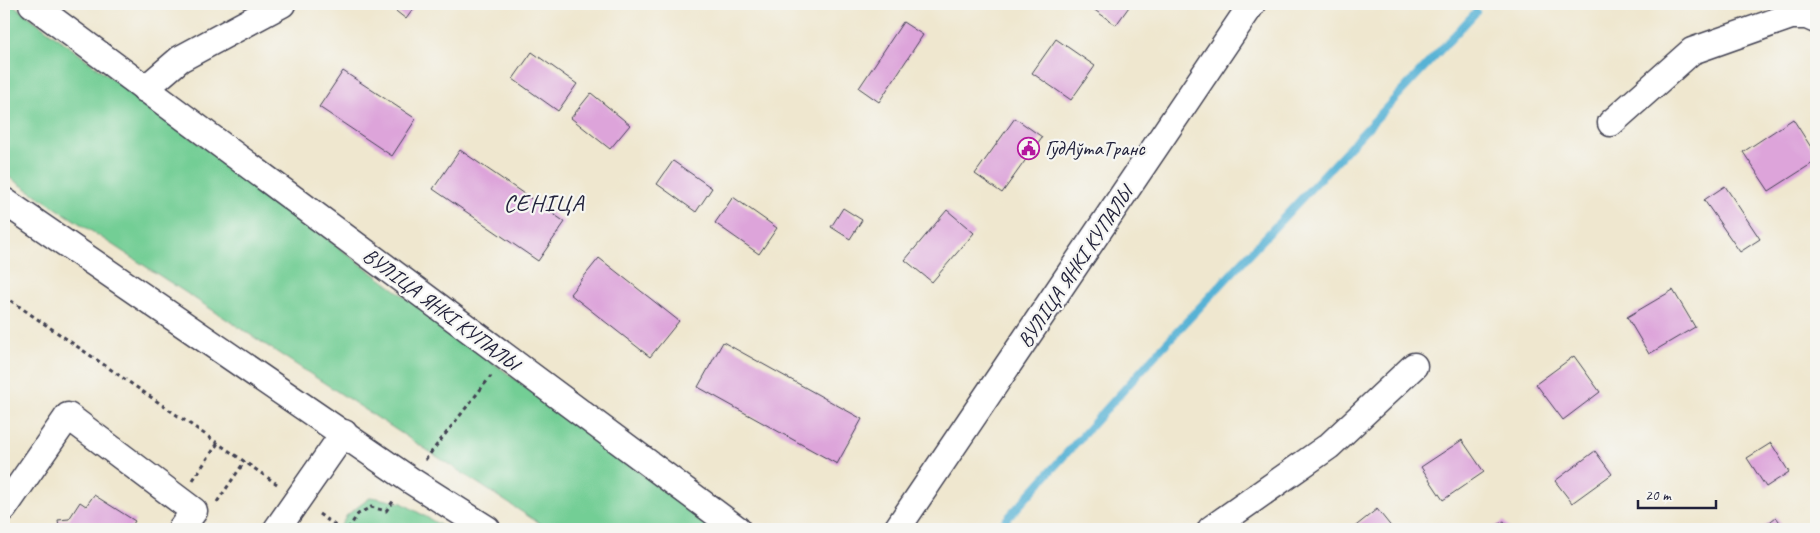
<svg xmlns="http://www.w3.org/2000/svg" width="1820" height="533" font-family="Caveat,sans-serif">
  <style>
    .green { fill: #73ce95; stroke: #4a7868 }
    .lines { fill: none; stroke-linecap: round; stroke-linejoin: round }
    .stream { stroke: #57b2d5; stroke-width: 8 }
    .building { fill: #dda4da }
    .minor-casing { stroke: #414051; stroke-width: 29 }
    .path { stroke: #414051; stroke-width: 3; stroke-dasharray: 4 4; stroke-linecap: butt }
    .minor { stroke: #fff; stroke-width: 26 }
    .labels { text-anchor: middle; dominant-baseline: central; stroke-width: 4.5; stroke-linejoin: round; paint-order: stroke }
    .poi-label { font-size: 21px; fill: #22223b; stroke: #f6f6f2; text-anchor: start }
    .street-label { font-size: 21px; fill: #22223b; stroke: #f6f6f2 }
    .quarter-label { font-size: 24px; letter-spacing: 1px; fill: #22223b; stroke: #f6f6f2 }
  </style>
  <rect width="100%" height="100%" fill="#f6f6f2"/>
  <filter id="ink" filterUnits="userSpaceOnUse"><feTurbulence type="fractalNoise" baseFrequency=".02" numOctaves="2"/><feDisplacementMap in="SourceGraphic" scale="10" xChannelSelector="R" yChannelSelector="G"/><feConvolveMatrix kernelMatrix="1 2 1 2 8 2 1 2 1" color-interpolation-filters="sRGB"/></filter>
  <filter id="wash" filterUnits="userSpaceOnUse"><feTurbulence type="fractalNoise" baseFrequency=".0096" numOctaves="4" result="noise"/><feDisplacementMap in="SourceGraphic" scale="20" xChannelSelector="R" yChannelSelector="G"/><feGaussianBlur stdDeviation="1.12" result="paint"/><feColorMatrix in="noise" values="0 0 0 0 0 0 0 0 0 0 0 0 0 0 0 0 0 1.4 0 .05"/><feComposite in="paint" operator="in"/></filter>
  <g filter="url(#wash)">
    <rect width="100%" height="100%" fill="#efe7cf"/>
    <!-- green -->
    <g class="green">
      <polygon points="4,4 12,4 625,461 713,529 548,529 4,174"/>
      <polygon points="371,497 402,503 447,529 339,529 347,515"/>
    </g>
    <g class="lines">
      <!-- stream -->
      <polyline class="stream" points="998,529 1158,352 1476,12"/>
    </g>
    <g id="blocks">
      <!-- building -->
      <g class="building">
        <polygon points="387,4 417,4 406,19"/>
        <polygon points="1086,4 1131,4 1116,25"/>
        <polygon points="903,22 923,35 879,102 859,88"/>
        <polygon points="1056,39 1095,66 1071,100 1032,73"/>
        <polygon points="532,52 577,84 558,111 513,79"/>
        <polygon points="343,71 416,119 392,156 319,107"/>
        <polygon points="591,93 630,125 610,149 571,118"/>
        <polygon points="1015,118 1042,137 1002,193 975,174"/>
        <polygon points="1793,119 1816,155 1816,161 1769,191 1743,152"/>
        <polygon points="460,150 565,222 538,261 433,189"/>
        <polygon points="673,161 712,188 696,212 657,184"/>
        <polygon points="1725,186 1760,239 1740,252 1704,200"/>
        <polygon points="733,197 777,228 759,254 715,223"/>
        <polygon points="843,208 862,220 850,239 831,227"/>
        <polygon points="947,210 974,233 932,282 905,260"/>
        <polygon points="599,258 679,321 650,357 570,294"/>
        <polygon points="1673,290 1695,327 1649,354 1627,317"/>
        <polygon points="723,342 862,419 837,464 698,387"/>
        <polygon points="1574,356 1600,392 1563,420 1536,384"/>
        <polygon points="1462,440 1484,472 1443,500 1421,467"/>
        <polygon points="1771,443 1789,472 1766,487 1747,458"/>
        <polygon points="1595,451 1612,474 1572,503 1555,481"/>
        <polygon points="94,495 135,521 130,529 59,529 58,520 69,519 80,502 86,506"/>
        <polygon points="1377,509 1393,529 1352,529"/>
        <polygon points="1776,517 1785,529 1761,529"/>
        <polygon points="1504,521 1510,529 1491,529"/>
      </g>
    </g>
  </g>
  <g filter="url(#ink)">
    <use href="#blocks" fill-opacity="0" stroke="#414051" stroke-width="1"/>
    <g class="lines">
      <defs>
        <g id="minor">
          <polyline points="32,4 737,529"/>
          <polyline points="145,89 180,59 282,4"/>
          <polyline points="1611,123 1692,51 1791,16 1807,16 1816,20"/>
          <polyline points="4,201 410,480 487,529"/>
          <polyline points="4,508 68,416 194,511 181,529"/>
          <polyline points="277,529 344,433"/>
          <polyline points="897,529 1252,4"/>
          <polyline points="1211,529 1329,446 1414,366"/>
        </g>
      </defs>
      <!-- minor casing -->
      <use href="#minor" class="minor-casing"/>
      <!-- path -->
      <g class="path">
        <polyline points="4,296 277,484"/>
        <polyline points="425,460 491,376"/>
        <polyline points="193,480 218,443"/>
        <polyline points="217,502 245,461"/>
        <polyline points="319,514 340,529"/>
        <polyline points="348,529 358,514 371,507 386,511 394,500"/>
      </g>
      <!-- minor -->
      <use href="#minor" class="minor"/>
    </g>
  </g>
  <!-- icons -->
  <defs>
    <symbol id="civic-ring" viewBox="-11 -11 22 22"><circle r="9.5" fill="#f6f6f2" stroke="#b5179e" stroke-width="1.5"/><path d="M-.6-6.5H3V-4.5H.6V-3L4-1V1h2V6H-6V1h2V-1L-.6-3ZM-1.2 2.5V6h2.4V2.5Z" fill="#b5179e"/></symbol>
  </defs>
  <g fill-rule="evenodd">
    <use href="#civic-ring" x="1016" y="136" width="25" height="25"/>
  </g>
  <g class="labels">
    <!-- poi labels -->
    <g class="poi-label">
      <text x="1045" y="148">ГудАўтаТранс</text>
    </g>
    <!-- street labels -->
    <g class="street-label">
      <text transform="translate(1075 267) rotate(-56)">ВУЛІЦА ЯНКІ КУПАЛЫ</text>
      <text transform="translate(441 309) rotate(37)">ВУЛІЦА ЯНКІ КУПАЛЫ</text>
    </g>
    <!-- quarter labels -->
    <g class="quarter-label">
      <text x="544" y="203">СЕНІЦА</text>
    </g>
  </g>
  <!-- margin -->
  <rect width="1820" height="533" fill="none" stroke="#f6f6f2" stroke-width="20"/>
  <!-- scale -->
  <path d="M1638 500v8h78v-8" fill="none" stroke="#22223b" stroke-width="2.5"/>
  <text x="1645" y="500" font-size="15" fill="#22223b" stroke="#f6f6f2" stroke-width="4" paint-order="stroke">20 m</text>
</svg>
